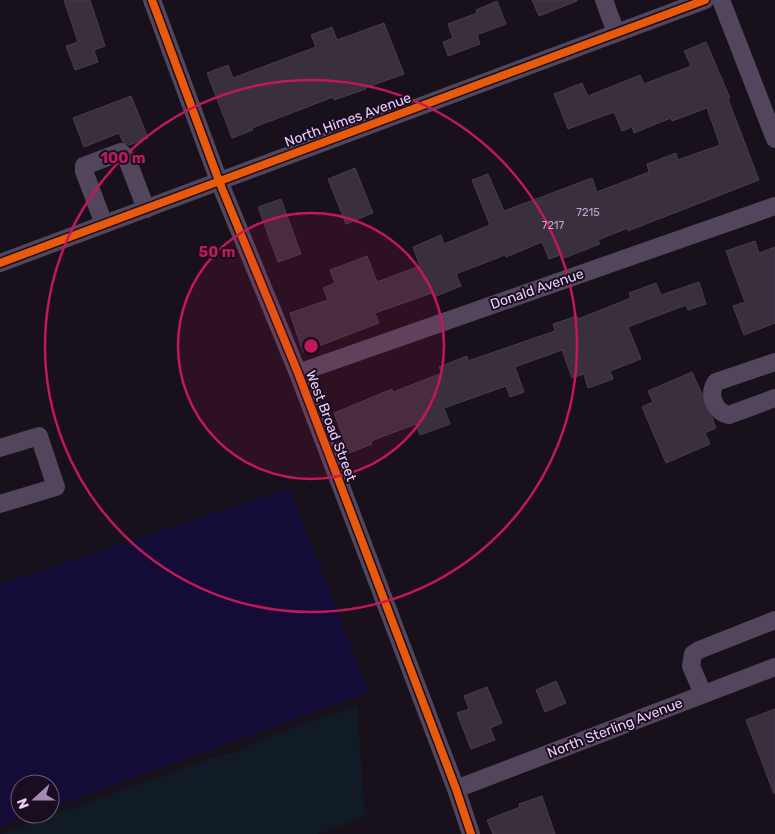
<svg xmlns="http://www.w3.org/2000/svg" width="775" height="834" font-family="Rubik,sans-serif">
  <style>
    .green { fill: #111b26 }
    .water { fill: #130c37 }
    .building { fill: #392f3d; stroke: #493b4e }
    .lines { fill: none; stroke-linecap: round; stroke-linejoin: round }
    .minor { stroke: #52465c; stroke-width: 18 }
    .cycleway-casing { stroke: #190d1f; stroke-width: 11 }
    .cycleway { stroke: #e8590c; stroke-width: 8 }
    .ring { fill: none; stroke: #c2185b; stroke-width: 2.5 }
    .labels { text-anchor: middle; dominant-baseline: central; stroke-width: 4; stroke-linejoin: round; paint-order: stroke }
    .number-label { font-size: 11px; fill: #bfa6cd }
    .street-label { font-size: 14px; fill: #eccdfd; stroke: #190d1f }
    .centre { fill: #c2185b; stroke: #190d1f; stroke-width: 2.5 }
    .ring-label { font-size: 15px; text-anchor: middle; font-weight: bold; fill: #c2185b; stroke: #190d1f; stroke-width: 4; stroke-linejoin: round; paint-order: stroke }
  </style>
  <rect width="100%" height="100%" fill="#18111b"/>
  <!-- green -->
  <polygon class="green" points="357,705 365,816 317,834 2,834 209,759 237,751 269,737"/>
  <!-- water -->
  <polygon class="water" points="289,488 369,692 50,808 50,784 20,784 20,814 34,814 0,826 0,584"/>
  <!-- building -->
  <g class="building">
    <polygon points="64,0 90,0 105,46 94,50 98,62 75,70 66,46 78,42"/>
    <polygon points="532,0 577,0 577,1 539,16"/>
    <polygon points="497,1 506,24 477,35 480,44 448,56 443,42 453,38 448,24 477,13 476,10"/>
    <polygon points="384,23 404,74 365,88 366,89 334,100 333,97 289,114 252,128 253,130 232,138 207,73 228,65 233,78 316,47 311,35 332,27 337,40"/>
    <polygon points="706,42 730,98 728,99 759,180 628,231 628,228 598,240 600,244 564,258 563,254 549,259 542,242 506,257 505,255 456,274 461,286 434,297 432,293 375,313 379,323 303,352 290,313 328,300 323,288 335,283 330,270 367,256 377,282 420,266 413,247 441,235 444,244 490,225 472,180 488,174 504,211 592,178 597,192 649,172 647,164 676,153 678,160 720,145 707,108 672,121 671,118 634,133 632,127 622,131 614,112 568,129 554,94 582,83 588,96 640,75 644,84 691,66 684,51"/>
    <polygon points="131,96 148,138 129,145 123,142 119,133 84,147 73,118"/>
    <polygon points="355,168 373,213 346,224 328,179"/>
    <polygon points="281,199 301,254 278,262 258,207"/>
    <polygon points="755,241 759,253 775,247 775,323 744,335 733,306 745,302 726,251"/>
    <polygon points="699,282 706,304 688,310 686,305 628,327 641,359 610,371 613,379 588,388 584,374 572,378 562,350 515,367 524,392 510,397 506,386 444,408 450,424 420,435 416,424 371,441 372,444 349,453 334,413 392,389 393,392 442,373 439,367 467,356 468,361 555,331 553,324 577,316 578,319 631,298 629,293 656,283 661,295"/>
    <polygon points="692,372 702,394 705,407 712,417 716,428 705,433 710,444 666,463 642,407 653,402 648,391"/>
    <polygon points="556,681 566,703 545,712 536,690"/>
    <polygon points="487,687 502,723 490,728 495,740 471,749 457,713 469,709 464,696"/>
    <polygon points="775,709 775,793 774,794 746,720"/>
    <polygon points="542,796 555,834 493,834 487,820 520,807 519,804"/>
  </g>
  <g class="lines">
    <!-- minor -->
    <g class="minor">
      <polyline points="152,0 219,181 298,373 456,789 471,834"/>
      <polyline points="604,0 616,33"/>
      <polyline points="721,0 775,139"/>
      <polyline points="104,224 84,171 84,166 121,152 127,159 146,209"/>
      <polyline points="0,263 705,0"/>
      <path d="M 775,362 L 716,382 C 707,395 715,412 729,415 L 775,398"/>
      <polyline points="298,373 775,206"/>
      <polyline points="0,448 39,436 56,487 0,504"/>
      <polyline points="703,694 691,666 693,654 699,650 775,620"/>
      <polyline points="456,789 775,667"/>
    </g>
    <defs>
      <g id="cycleway">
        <polyline points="152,0 219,181 298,373 456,789 471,834"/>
        <polyline points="0,263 705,0"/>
      </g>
    </defs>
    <!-- cycleway casing -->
    <use href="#cycleway" class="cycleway-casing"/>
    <!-- cycleway -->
    <use href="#cycleway" class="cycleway"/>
  </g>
  <!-- distance rings -->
  <circle cx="311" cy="346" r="133" fill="#c2185b" fill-opacity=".12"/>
  <g class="ring">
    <circle cx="311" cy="346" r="133"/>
    <circle cx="311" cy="346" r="266"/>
  </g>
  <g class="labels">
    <!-- number labels -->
    <g class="number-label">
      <text x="588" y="212">7215</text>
      <text x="553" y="225">7217</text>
    </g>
    <!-- street labels -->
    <g class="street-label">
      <text transform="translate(348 120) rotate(-20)">North Himes Avenue</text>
      <text transform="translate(537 289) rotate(-19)">Donald Avenue</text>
      <text transform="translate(331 426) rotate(69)">West Broad Street</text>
      <text transform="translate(615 728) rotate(-21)">North Sterling Avenue</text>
    </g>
  </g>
  <circle cx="311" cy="346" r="8" class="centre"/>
  <g class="ring-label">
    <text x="123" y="163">100 m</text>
    <text x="217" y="257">50 m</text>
  </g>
  <!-- north arrow -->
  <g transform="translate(35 799) rotate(249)"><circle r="24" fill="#190d1f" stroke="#6d5a78"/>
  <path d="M0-4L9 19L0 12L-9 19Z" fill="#a28bae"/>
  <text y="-8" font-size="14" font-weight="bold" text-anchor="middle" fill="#eccdfd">N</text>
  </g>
</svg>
